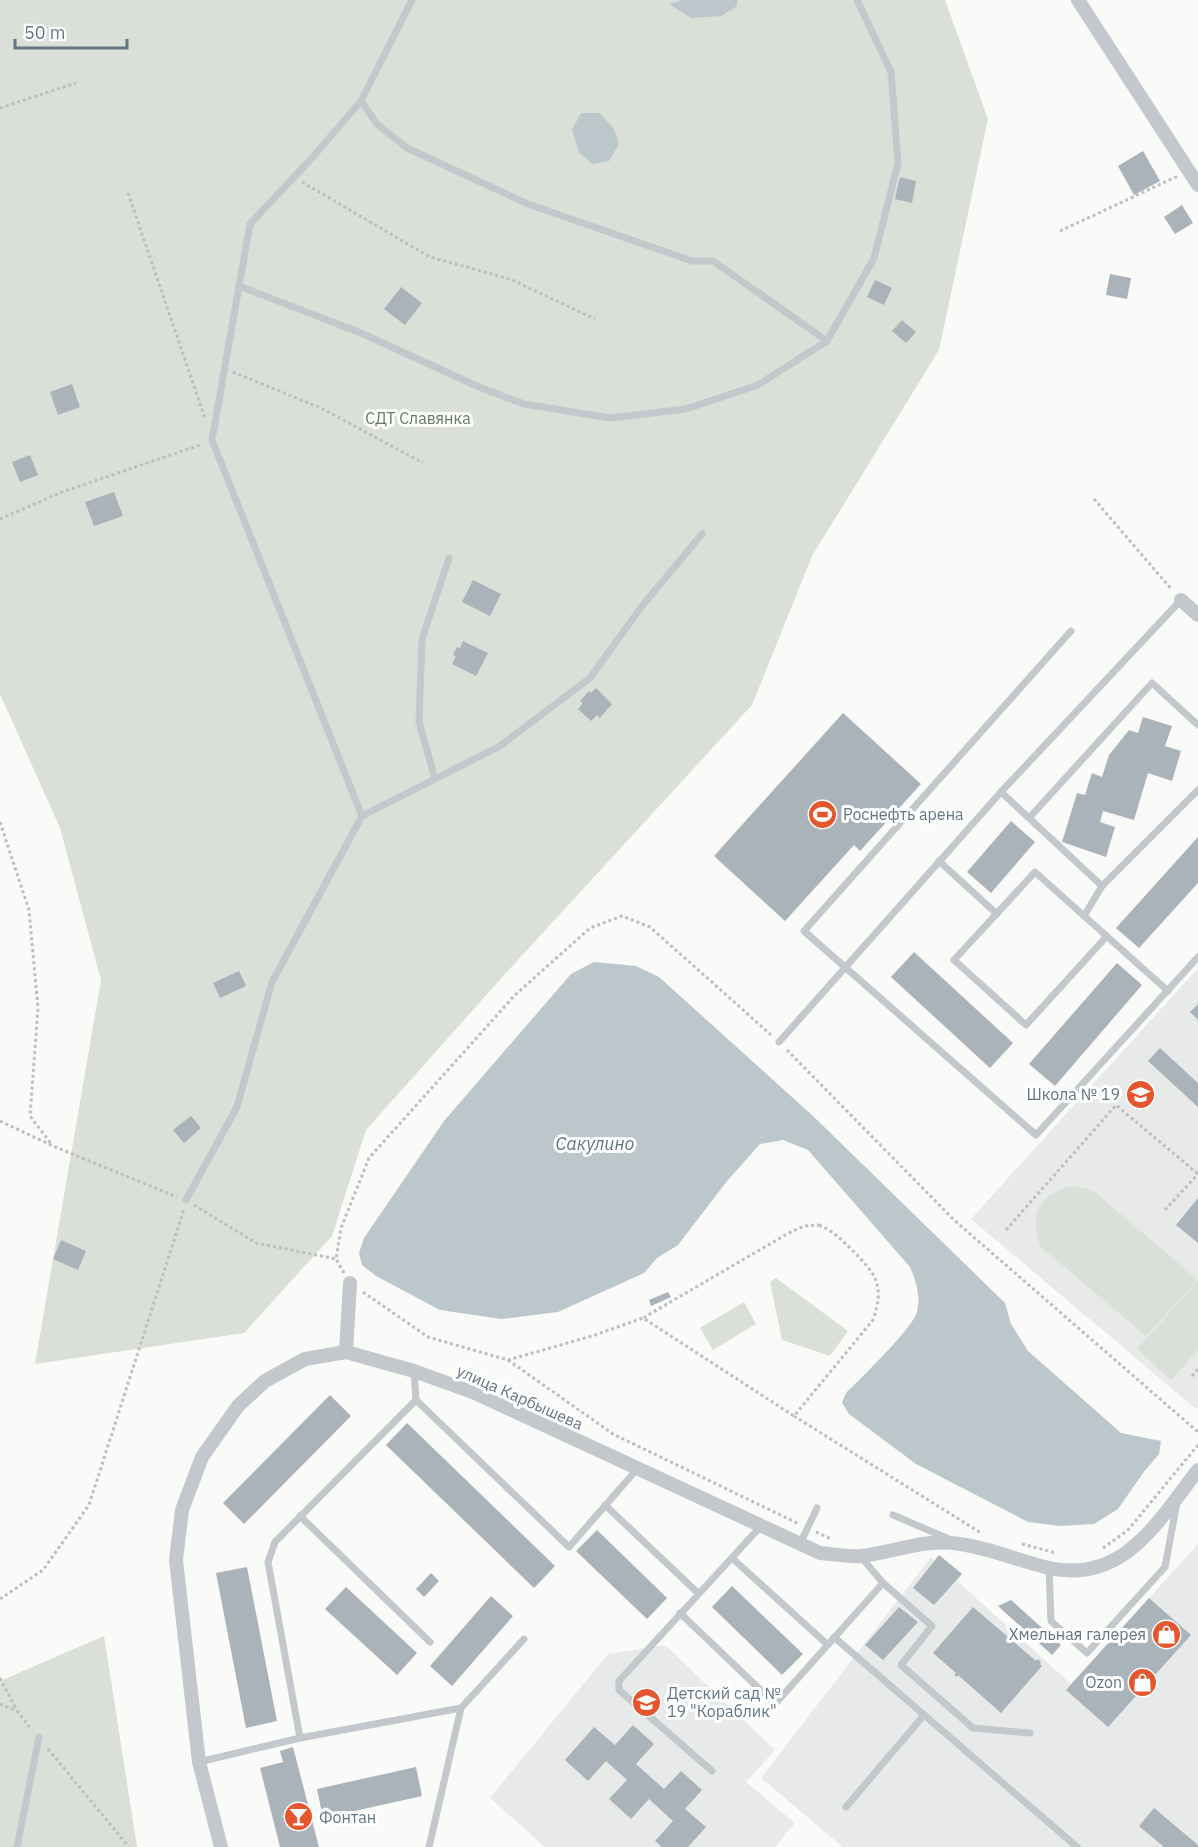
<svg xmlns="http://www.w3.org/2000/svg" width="1198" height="1847" font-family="'IBM Plex Sans',sans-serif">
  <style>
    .built { fill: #e8e9e9 }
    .green { fill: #dadfd7 }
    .water { fill: #bbc7cb }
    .building { fill: #aab3b9 }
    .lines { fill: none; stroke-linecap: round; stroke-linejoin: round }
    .path { stroke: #bbbfc2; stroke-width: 3; stroke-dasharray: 3 3; stroke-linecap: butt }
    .lane { stroke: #c3c8cc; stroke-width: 7 }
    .street { stroke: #c3c8cc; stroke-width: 14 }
    .labels { text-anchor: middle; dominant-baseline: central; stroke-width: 6; stroke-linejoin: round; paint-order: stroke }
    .park-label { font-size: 16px; fill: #687a64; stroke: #fff }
    .poi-label { font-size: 16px; fill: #657683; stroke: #fff; text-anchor: start }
    .street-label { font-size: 16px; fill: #657683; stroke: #fff }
    .water-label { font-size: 18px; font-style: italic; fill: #60757c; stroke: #fff }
  </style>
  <rect width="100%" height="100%" fill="#fafaf8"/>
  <!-- built -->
  <g class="built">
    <polygon points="1198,968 1198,1406 1196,1409 971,1219"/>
    <polygon points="1198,1544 1198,1847 843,1847 761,1778 931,1557 1071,1684"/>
    <polygon points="665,1645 775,1750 746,1782 795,1823 775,1847 545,1847 490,1798 608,1654"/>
  </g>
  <!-- green -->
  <g class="green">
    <polygon points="0,0 945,0 988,119 939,350 812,556 752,705 505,974 366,1130 332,1236 244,1333 35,1364 101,980 60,828 0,694"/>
    <path d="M 1075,1186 L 1088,1189 L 1096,1193 L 1191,1274 L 1197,1281 L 1146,1336 L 1041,1247 C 1027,1216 1040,1191 1075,1186 Z"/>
    <polygon points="776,1278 848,1331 830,1356 782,1340 770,1282"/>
    <polygon points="1198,1281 1198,1350 1171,1380 1137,1349"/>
    <polygon points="744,1302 756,1324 713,1350 700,1328"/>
    <polygon points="104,1636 137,1847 0,1847 0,1681"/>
  </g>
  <!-- water -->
  <g class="water">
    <polygon points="682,0 737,0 737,6 721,16 691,18 669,4"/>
    <polygon points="581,113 600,113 614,129 619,144 609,161 592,164 579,152 572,130"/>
    <path d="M 594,962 L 636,966 L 659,977 L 813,1116 L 1005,1303 L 1011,1324 L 1028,1351 L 1121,1433 L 1161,1441 L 1159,1454 L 1143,1473 L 1118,1509 L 1094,1524 L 1060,1526 L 1028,1522 L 916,1464 L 849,1414 L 842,1403 L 846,1393 C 861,1378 912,1329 917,1312 C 921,1295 916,1282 910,1267 L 808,1150 L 783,1140 L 760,1144 L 727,1181 L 678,1245 L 657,1258 L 644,1273 L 558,1312 L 501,1319 L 440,1310 L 376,1276 L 362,1265 L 359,1253 L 364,1238 L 444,1121 L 571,974 Z"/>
  </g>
  <!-- building -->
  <g class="building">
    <polygon points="1143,151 1160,181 1134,195 1118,166"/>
    <polygon points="900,177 916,181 912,203 895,199"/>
    <polygon points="1182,205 1193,223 1175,234 1164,217"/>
    <polygon points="1110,274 1131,278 1127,299 1106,295"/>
    <polygon points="875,280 892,288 884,305 867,297"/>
    <polygon points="401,287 422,303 405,325 384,309"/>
    <polygon points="902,320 916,332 906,343 892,331"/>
    <polygon points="72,384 80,407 58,415 50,392"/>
    <polygon points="30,455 38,475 20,482 12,462"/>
    <polygon points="114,492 123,516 94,526 85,502"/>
    <polygon points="473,580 501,594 490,616 462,602"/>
    <polygon points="463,641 488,653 476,676 452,664 456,656 453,655 457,647 460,648"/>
    <polygon points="596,688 612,704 600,718 597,715 591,721 578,709 583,703 580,701 589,691 591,693"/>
    <polygon points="843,713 921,784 860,851 854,845 785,921 714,856"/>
    <polygon points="1143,717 1172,726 1165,746 1181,751 1172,781 1148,773 1134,820 1103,811 1100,822 1115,827 1106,857 1062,842 1077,793 1085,795 1092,773 1102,777 1109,755 1129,730 1138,733"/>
    <polygon points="1011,821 1035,842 991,893 967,872"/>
    <polygon points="1198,837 1198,883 1139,948 1116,928"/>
    <polygon points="914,952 1013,1043 990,1068 891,977"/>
    <polygon points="1117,963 1142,985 1055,1086 1029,1064"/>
    <polygon points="239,971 246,986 220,998 213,983"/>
    <polygon points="1198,1004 1198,1020 1190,1012"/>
    <polygon points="1160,1048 1198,1083 1198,1107 1148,1061"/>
    <polygon points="191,1116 201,1128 184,1143 173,1130"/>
    <polygon points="1198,1198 1198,1243 1176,1225"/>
    <polygon points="61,1240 86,1251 78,1270 53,1259"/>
    <polygon points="668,1292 671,1297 651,1306 649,1300"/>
    <polygon points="330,1395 351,1416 244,1524 223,1503"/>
    <polygon points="407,1423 555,1566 534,1588 386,1445"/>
    <polygon points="597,1530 667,1598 647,1619 576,1551"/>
    <polygon points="939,1555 962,1574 934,1605 913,1588"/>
    <polygon points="247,1567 277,1721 246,1728 216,1573"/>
    <polygon points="431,1573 439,1581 424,1597 416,1589"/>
    <polygon points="732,1586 803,1654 782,1675 712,1607"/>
    <polygon points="346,1587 417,1653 397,1675 325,1609"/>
    <polygon points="491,1596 513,1616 452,1686 430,1666"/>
    <polygon points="1149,1598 1191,1635 1108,1727 1066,1690"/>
    <polygon points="1011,1600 1061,1645 1052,1655 998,1606"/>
    <polygon points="899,1607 918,1622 883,1660 865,1645"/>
    <polygon points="973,1607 1036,1661 1038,1659 1041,1662 1040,1664 1042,1666 1001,1713 958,1675 957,1677 954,1675 956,1673 933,1653"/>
    <polygon points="633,1725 654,1744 636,1764 664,1789 681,1771 702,1790 685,1809 706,1827 688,1847 662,1847 655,1841 673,1821 649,1799 631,1819 609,1799 627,1780 606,1761 588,1781 565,1760 594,1727 615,1745"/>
    <polygon points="293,1747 319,1847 280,1847 260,1768 283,1762 280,1751"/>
    <polygon points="416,1767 422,1796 323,1818 317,1789"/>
    <polygon points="1154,1808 1198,1845 1198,1847 1164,1847 1139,1826"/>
  </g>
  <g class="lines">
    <!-- path -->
    <g class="path">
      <polyline points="0,108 76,83"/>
      <polyline points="302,182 430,257 510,279 595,319"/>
      <polyline points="128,193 205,418"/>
      <polyline points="1060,231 1178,176"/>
      <polyline points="233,372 323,409 423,463"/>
      <polyline points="1094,499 1172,590"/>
      <polyline points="0,519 62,492 203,444"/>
      <polyline points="0,822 29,910 38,1008 30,1116 52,1145"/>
      <polyline points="787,1050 954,1220 1198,1432"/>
      <polyline points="0,1121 53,1146 177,1197"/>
      <polyline points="194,1205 256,1243 336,1259"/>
      <polyline points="1165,1210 1198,1174"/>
      <path d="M 819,1225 C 833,1231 841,1239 852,1250 C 876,1274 885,1285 873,1320 L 794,1416 L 643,1318 L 787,1234 L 804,1226 Z"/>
      <polyline points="1006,1230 1116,1105 1198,1174"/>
      <polyline points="344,1273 336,1259 341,1228 369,1158 515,995 590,928 622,916 650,927 771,1035"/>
      <polyline points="363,1292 428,1337 508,1360 592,1336 643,1318"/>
      <polyline points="508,1360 613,1434 799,1524"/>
      <polyline points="1192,1376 1198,1369"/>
      <polyline points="794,1416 981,1533"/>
      <polyline points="816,1532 832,1539"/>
      <polyline points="1022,1544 1056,1553"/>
      <polyline points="1103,1548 1128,1530 1198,1445"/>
      <polyline points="0,1599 43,1570 89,1505 184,1209"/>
      <polyline points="0,1678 16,1709"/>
      <polyline points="0,1704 17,1711 32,1730"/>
      <polyline points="48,1749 129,1847"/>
    </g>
    <!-- lane -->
    <g class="lane">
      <polyline points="361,101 377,124 407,148 528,204 692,261 713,261 827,341"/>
      <polyline points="239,286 361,333 479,387 524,404 610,418 686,409 758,385 827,341 874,258 898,163 891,72 857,0"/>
      <polyline points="1071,631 804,931 1036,1135 1198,957"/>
      <polyline points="435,779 419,722 422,639 449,558"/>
      <polyline points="1001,792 1029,818"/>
      <polyline points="362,816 500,746 590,678 642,606 702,534"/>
      <polyline points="939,861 997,914"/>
      <polyline points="1102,886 1029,818 1152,683 1198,725"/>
      <polyline points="1084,916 1102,886 1198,790"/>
      <polyline points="1107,936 1026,1025 954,960 1035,872 1168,991"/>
      <polyline points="779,1042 1001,792 1181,600"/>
      <polyline points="186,1200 237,1107 272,982 362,816 212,440 250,224 311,159 361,101 412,0"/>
      <polyline points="416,1400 569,1547 638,1468"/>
      <polyline points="605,1505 698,1593"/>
      <polyline points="893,1515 949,1539"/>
      <polyline points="300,1516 430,1642"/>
      <polyline points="800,1544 817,1508"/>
      <polyline points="732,1558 828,1645"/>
      <polyline points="1049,1568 1051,1621 1087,1653 1165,1567 1177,1502"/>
      <polyline points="883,1583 932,1626 901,1665 973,1728 1030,1733"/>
      <polyline points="680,1613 775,1704 883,1583 861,1557"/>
      <polyline points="834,1637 1077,1847"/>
      <polyline points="300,1738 268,1562 275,1542 416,1400 414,1371"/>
      <polyline points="199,1762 300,1738 461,1708 524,1639"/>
      <polyline points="712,1771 619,1690 619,1681 761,1526"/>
      <polyline points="846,1807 924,1715"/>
      <polyline points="17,1847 39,1737"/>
      <polyline points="429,1847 461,1708"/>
    </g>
    <!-- street -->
    <g class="street">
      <polyline points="1078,0 1198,185"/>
      <polyline points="1181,600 1198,615"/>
      <polyline points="346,1352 350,1283"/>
      <path d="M 221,1847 L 199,1762 L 176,1560 L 182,1510 L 202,1457 L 238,1406 L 265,1381 L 305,1359 L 346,1352 L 414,1371 L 475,1393 L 820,1553 C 833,1554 848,1557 861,1556 C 896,1552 924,1538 960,1544 C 990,1548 1019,1561 1049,1568 C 1124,1584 1158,1521 1198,1470"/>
    </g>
  </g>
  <!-- icons -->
  <defs>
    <symbol id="stadium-disc" viewBox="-11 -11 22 22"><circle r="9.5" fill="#e4572e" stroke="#fff"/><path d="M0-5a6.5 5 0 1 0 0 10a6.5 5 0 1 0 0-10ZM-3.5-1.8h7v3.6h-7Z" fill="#fff"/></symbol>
    <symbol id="school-disc" viewBox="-11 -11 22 22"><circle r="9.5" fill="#e4572e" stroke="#fff"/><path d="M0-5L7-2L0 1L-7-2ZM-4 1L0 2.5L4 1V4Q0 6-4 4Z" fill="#fff"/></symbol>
    <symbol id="shop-disc" viewBox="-11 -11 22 22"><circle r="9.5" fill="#e4572e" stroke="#fff"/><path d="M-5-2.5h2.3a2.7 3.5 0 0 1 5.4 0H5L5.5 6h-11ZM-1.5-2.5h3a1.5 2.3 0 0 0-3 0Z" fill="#fff"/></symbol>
    <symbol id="bar-disc" viewBox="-11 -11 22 22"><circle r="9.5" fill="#e4572e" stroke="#fff"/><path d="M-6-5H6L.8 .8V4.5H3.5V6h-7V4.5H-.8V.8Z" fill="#fff"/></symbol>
  </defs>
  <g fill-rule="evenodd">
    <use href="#stadium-disc" x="806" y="798" width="33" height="33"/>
    <use href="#school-disc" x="1124" y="1078" width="33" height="33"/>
    <use href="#shop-disc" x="1150" y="1618" width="33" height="33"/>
    <use href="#shop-disc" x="1126" y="1666" width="33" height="33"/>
    <use href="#school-disc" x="630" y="1686" width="33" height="33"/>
    <use href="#bar-disc" x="282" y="1800" width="33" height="33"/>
  </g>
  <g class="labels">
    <!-- park labels -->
    <g class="park-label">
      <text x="418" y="418">СДТ Славянка</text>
    </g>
    <!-- poi labels -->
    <g class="poi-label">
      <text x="843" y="814">Роснефть арена</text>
      <text x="1120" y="1094" text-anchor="end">Школа № 19</text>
      <text x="1146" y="1634" text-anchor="end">Хмельная галерея</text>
      <text x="1122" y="1682" text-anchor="end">Ozon</text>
      <text x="667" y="1693">Детский сад №<tspan x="667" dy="18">19 "Кораблик"</tspan></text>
      <text x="319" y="1817">Фонтан</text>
    </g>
    <!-- street labels -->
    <g class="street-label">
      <text transform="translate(520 1397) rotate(24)">улица Карбышева</text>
    </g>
    <!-- water labels -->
    <g class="water-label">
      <text x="595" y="1143">Сакулино</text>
    </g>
  </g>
  <!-- scale -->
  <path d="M15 39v9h112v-9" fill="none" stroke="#657683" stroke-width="3"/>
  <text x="24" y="39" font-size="18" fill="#657683" stroke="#ffffff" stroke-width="4.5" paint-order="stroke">50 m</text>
</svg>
